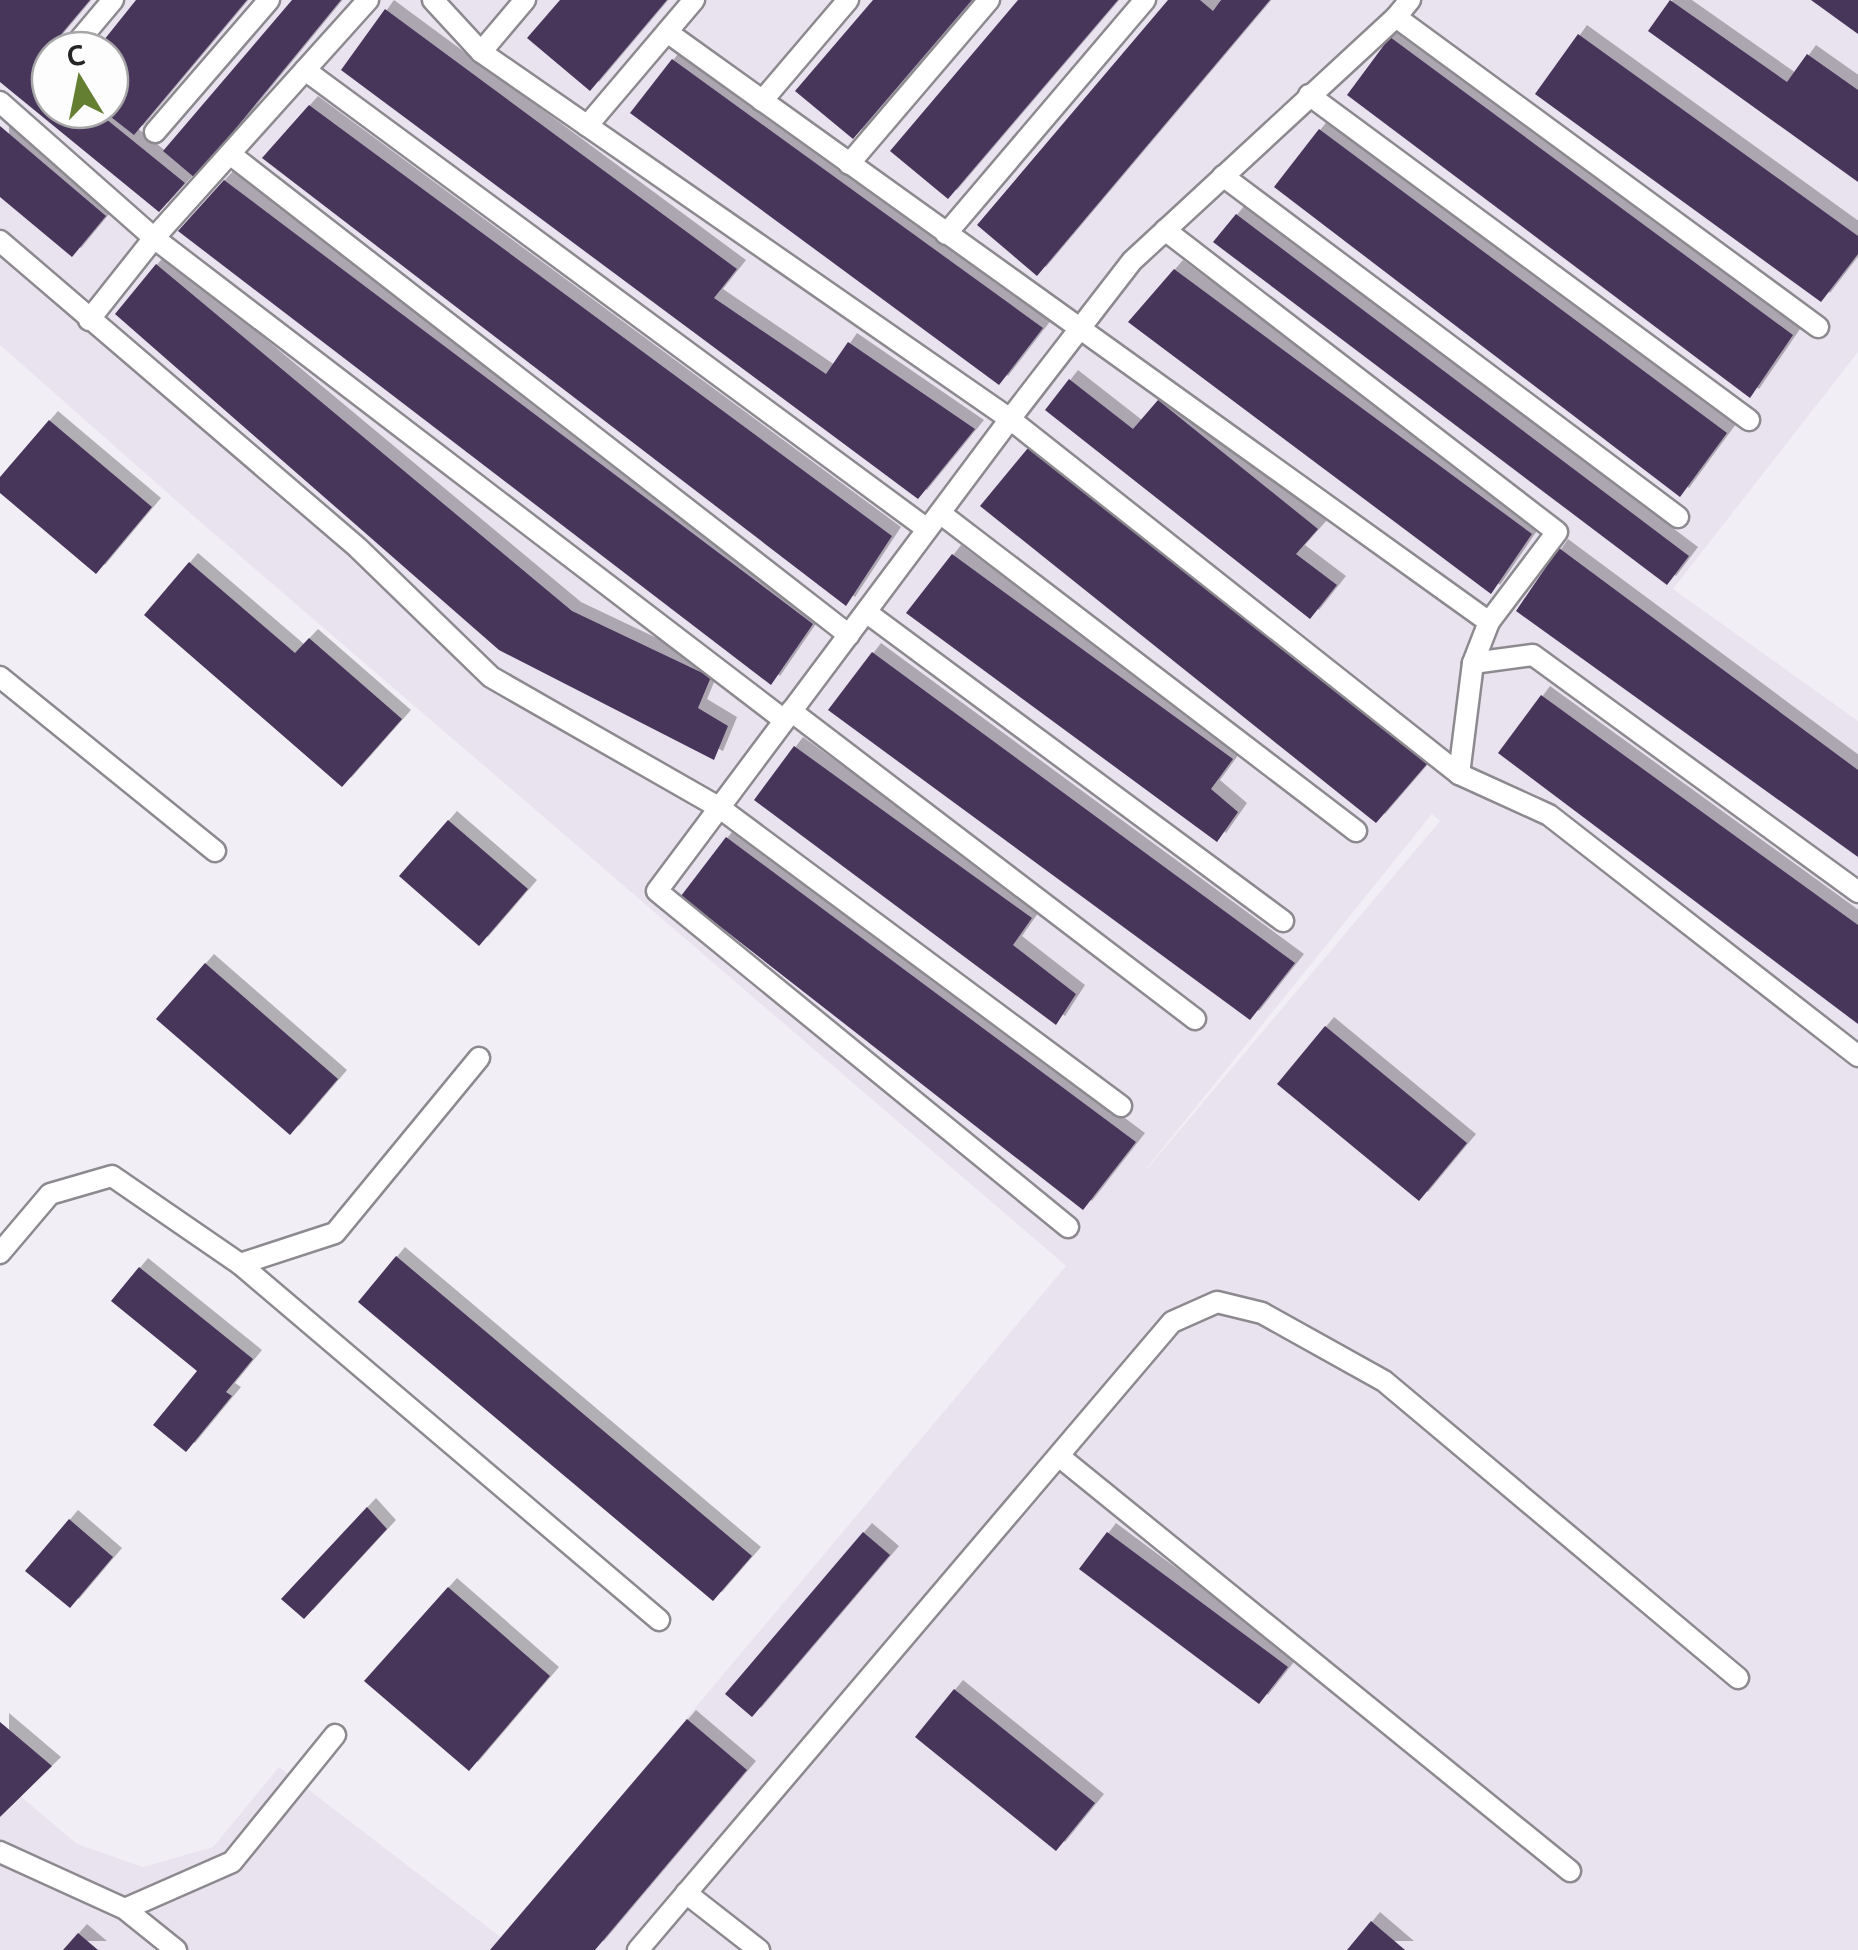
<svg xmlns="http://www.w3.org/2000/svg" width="1858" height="1950" font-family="Ubuntu,sans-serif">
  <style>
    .built { fill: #e9e3f0; fill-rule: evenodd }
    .building { fill: #47345a; filter: url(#shadow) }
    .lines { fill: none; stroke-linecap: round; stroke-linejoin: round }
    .service-casing { stroke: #8c898f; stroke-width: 25 }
    .service { stroke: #fff; stroke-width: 20 }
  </style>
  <defs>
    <filter id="shadow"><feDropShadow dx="9" dy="-9" stdDeviation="0" flood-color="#0004"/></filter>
  </defs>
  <rect width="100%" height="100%" fill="#f1eff5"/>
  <!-- built -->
  <path class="built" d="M 0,0 L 1858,0 L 1858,352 L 1673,589 L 1858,721 L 1858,1950 L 0,1950 L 0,1779 L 77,1844 L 143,1867 L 213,1847 L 279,1767 L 502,1938 L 1066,1266 L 197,519 L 0,345 ZM 50,50 L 110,50 L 110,110 L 50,110 ZM 1432,814 L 1440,821 L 1146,1170 L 1146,1169 Z"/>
  <!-- building -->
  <g class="building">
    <polygon points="0,0 90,0 37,63 50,74 50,110 95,110 185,183 159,212 0,82"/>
    <polygon points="136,0 247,0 134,135 102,110 110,110 110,50 96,50"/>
    <polygon points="292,0 341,0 195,178 163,151"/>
    <polygon points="560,0 667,0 590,91 527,38"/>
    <polygon points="873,0 972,0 853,139 795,91"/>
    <polygon points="1018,0 1118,0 948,199 890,151"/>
    <polygon points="1168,0 1200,0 1213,11 1221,0 1270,0 1037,276 977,225"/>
    <polygon points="1670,0 1787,82 1807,54 1858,90 1858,182 1648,31"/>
    <polygon points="1811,0 1858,0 1858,34"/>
    <polygon points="385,9 737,269 714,298 826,374 848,342 975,429 918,499 341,70"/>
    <polygon points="1578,34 1858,236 1858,254 1821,302 1535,94"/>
    <polygon points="1390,37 1793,335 1750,398 1347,95"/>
    <polygon points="672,59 1043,328 999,385 630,113"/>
    <polygon points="309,105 892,536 846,606 262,158"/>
    <polygon points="0,126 106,216 72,257 0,197"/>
    <polygon points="1319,129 1727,433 1680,497 1274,187"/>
    <polygon points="224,180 813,624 771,685 178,231"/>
    <polygon points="1236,214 1689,556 1667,585 1213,242"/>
    <polygon points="156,264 572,611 711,677 698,708 728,726 714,760 499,650 115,314"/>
    <polygon points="1174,269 1532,534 1491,594 1128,322"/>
    <polygon points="1069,379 1133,429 1158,400 1318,529 1296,554 1337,585 1310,619 1045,410"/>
    <polygon points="49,420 152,507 96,574 0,493 0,477"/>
    <polygon points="1028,448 1427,764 1376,823 980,506"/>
    <polygon points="1559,548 1858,770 1858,857 1516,611"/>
    <polygon points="952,554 1233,759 1211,789 1238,812 1217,842 906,613"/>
    <polygon points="189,562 295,653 309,638 402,719 342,787 144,615"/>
    <polygon points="872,652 1295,963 1250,1020 828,710"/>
    <polygon points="1541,695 1858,925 1858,1024 1498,753"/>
    <polygon points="794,746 1032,918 1013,945 1076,994 1056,1025 754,800"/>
    <polygon points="448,820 528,889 479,946 399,876"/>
    <polygon points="726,837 1136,1142 1083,1210 681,896"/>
    <polygon points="205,963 338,1079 290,1135 156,1019"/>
    <polygon points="1325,1026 1467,1143 1419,1201 1277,1084"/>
    <polygon points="396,1256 752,1556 713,1601 358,1302"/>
    <polygon points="139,1267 253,1359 226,1392 232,1396 186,1452 153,1425 197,1371 111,1301"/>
    <polygon points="367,1507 387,1529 304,1619 281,1599"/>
    <polygon points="69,1519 113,1557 70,1608 25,1571"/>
    <polygon points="863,1532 890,1555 752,1717 725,1694"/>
    <polygon points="1107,1532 1288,1667 1259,1704 1079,1569"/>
    <polygon points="448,1587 550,1676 469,1771 364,1681"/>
    <polygon points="954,1689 1095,1803 1056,1851 915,1737"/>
    <polygon points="687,1719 747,1770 595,1950 490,1950"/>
    <polygon points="0,1722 52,1766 0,1817"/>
    <polygon points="1371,1921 1405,1950 1347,1950"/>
    <polygon points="78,1933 98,1950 63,1950"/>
  </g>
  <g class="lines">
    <defs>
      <g id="service">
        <polyline points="433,0 481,52 1010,419 657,891 1068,1227"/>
        <polyline points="1410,0 1396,17 1132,261 1010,419 1459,774 1549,815 1858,1056"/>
        <polyline points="1396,17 1818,327"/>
        <polyline points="667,32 1489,622 1473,663 1459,774"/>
        <polyline points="71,50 113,0"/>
        <polyline points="481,52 525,0"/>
        <polyline points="305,70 927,529"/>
        <polyline points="1309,95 1749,420"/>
        <polyline points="762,101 848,0"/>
        <polyline points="0,102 154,238 784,720"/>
        <polyline points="587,126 694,0"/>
        <polyline points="155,132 269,0"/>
        <polyline points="230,154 849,635"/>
        <polyline points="849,164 989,0"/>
        <polyline points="1223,176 1678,517"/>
        <polyline points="1165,230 1557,532 1489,622"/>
        <polyline points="946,234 1145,0"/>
        <polyline points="0,241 357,547 491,677 720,808 1121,1106"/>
        <polyline points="89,320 154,238 368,0"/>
        <polyline points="940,513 1356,831"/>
        <polyline points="866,612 1283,921"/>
        <polyline points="1473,663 1533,655 1858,892"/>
        <polyline points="0,677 215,851"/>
        <polyline points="791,711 1195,1019"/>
        <polyline points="0,1253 50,1194 112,1176 240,1264 659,1620"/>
        <polyline points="240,1264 335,1233 479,1058"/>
        <polyline points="1060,1457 1570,1871"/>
        <polyline points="0,1852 125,1909 176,1950"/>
        <polyline points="686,1893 759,1950"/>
        <polyline points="125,1909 232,1862 335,1735"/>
        <polyline points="638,1950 1172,1322 1217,1302 1262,1313 1384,1381 1738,1678"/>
      </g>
    </defs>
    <!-- service casing -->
    <use href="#service" class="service-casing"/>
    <!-- service -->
    <use href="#service" class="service"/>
  </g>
  <!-- north arrow -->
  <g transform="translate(80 80) rotate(350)"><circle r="48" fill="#fefdfe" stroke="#a7a6a8" stroke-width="2.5"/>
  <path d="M0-8L18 38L0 25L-18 38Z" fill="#657f32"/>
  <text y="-15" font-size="28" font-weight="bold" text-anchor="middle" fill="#252426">С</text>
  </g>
</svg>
